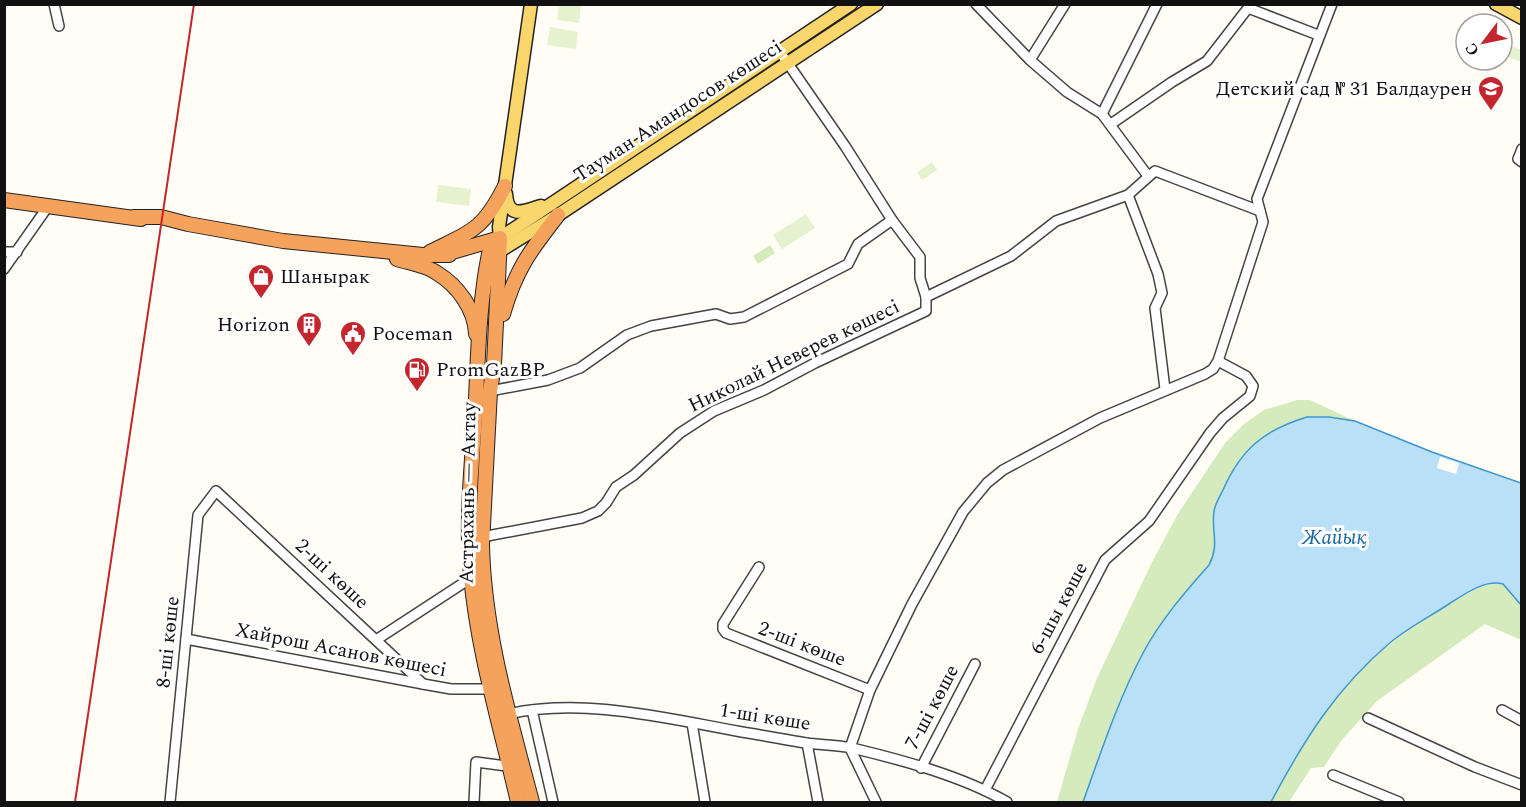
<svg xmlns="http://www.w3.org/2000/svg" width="1526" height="807" font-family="Spectral,serif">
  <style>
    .green { fill: #d5ebbd }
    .pitch { fill: #e6f2cf }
    .water { fill: #b9e0f7; stroke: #3f96cf; stroke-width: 1.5 }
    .pier { fill: #fffdf5 }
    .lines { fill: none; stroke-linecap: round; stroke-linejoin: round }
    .minor-casing { stroke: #444; stroke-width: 12 }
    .major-casing { stroke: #222; stroke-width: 15 }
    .highway-casing { stroke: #222; stroke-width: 16 }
    .minor { stroke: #fff; stroke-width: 9 }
    .major { stroke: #f9d66b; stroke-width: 12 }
    .highway { stroke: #f5a25d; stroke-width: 14 }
    .rail { stroke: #c4262e; stroke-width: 2 }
    .labels { text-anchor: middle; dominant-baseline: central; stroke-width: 6; stroke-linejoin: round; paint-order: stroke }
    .poi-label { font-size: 20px; fill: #111; stroke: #fff; text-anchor: start }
    .street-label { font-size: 20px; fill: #111; stroke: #fff }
    .water-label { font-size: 21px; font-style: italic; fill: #1768a6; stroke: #fff }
  </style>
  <rect width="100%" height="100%" fill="#fffdf5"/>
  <!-- green -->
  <g class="green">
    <polygon points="770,245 775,253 758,264 753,256"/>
    <path d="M 1297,400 L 1310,400 L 1355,421 L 1329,417 L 1244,453 L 1232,471 L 1214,509 L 1216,545 L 1209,565 C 1185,592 1160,621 1143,653 C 1118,700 1101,752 1083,802 L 1057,802 L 1078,729 L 1097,678 L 1152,562 L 1179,512 L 1225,443 L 1244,424 L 1264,410 Z"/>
    <path d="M 1494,583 L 1503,584 L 1521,605 L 1521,640 L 1485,624 L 1377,701 L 1341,741 L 1324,767 L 1311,768 L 1289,802 L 1271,802 C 1290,766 1309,728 1335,697 C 1364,663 1399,635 1437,612 C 1455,601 1473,588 1494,583 Z"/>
  </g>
  <!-- pitch -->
  <g class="pitch">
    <polygon points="559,5 581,5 579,23 557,20"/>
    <polygon points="550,27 578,32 576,49 547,45"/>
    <polygon points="1509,44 1521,50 1521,62 1504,55"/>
    <polygon points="932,162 937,170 922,180 917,172"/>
    <polygon points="438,185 471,189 469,206 436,202"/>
    <polygon points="806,214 815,228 782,249 773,235"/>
  </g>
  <!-- water -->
  <path class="water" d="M 1307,417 L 1329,417 L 1355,421 L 1432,452 L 1521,483 L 1521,605 L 1503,584 C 1485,579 1463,595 1449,604 C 1429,617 1409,627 1391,642 C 1336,688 1304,740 1271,802 L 1083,802 C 1101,752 1118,700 1143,653 C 1160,621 1185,592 1209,565 C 1220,544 1211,532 1214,511 C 1215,504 1220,496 1223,490 C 1241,449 1264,430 1307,417 Z"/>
  <!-- pier -->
  <polygon class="pier" points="1440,457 1459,463 1456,474 1437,468"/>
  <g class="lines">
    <defs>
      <g id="minor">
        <polyline points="54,4 59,26"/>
        <polyline points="976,4 1030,60 1067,92 1102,114 1148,176"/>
        <polyline points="1030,60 1065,4"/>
        <polyline points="1102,114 1157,4"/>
        <polyline points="1111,124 1172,82 1207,61 1248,8 1318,35"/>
        <polyline points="1522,149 1518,159 1522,162"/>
        <polyline points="1128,195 1158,274 1162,293 1155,308 1165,389"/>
        <polyline points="4,252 17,252"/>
        <polyline points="4,269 49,205"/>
        <polyline points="926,297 1011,256 1056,221 1128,195 1155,171 1260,211"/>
        <polyline points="490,391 548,380 580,368 627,335 651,326 716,314 730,319 744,317 848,264 858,244 892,220"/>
        <polyline points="482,537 582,518 598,511 606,503 616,487 634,475 680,433 714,411 764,390 815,363 926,311 926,297 920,278 920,257 892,220 845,146 780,52"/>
        <polyline points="759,567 723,624 723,629 726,633 870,690"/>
        <polyline points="186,639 423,684 451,689 491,689"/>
        <polyline points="376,640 471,578"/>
        <polyline points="532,710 553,802"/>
        <polyline points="1502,710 1522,721"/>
        <path d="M 503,715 C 584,696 668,719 748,733 C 767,736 787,740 806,743 C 821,745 837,745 852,748 C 902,760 962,776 1007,802"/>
        <polyline points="1368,718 1475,767 1522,785"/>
        <polyline points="692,723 705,802"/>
        <polyline points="807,743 818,802"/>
        <polyline points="921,768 975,664"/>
        <polyline points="1333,775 1399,802"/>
        <polyline points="985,790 1105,560 1149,521 1210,433 1223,418 1250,396 1253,386 1246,376 1218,361"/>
        <polyline points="170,802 198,515 216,491 423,684"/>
        <polyline points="474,802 476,762 514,767"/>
        <polyline points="876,802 850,748 870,690 912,604 963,512 987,483 1003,470 1100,418 1205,374 1213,369 1218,361 1263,222 1257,199 1332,4"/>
      </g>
      <g id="major">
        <polyline points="531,4 499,227 500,238 851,4"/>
        <polyline points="1496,4 1522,18"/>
        <path d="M 506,194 C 508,220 524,211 541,206"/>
        <polyline points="500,251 558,215 877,4"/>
      </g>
      <g id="highway">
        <polyline points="4,200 141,219"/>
        <polyline points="134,217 161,217 188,224 283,241 423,255 449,255"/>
        <path d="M 492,241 C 480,288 478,350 476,399 C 473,457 465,518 471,576 C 478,653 501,728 518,802"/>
        <path d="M 430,252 C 472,231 483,230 505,186"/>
        <path d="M 442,255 L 500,238 L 494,365 L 490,391 L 482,545 C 484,633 510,718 532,802"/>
        <path d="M 397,259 C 409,263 426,265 437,273 C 458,286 475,309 476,334"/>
        <path d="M 503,314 C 516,269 530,251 558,215"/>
      </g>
    </defs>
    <!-- minor casing -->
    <use href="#minor" class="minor-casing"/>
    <!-- major casing -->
    <use href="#major" class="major-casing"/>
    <!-- highway casing -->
    <use href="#highway" class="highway-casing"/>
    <!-- minor -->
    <use href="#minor" class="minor"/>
    <!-- major -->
    <use href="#major" class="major"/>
    <!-- highway -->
    <use href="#highway" class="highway"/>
    <!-- rail -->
    <polyline class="rail" points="75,802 194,4"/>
  </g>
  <!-- icons -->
  <defs>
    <symbol id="school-pin" viewBox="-11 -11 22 30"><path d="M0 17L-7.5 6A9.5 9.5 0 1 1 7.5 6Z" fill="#c4262e" stroke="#fff"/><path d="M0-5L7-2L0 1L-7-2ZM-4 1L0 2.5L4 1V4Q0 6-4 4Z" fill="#fff"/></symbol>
    <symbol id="shop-pin" viewBox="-11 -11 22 30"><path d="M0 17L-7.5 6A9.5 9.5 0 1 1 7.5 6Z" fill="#c4262e" stroke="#fff"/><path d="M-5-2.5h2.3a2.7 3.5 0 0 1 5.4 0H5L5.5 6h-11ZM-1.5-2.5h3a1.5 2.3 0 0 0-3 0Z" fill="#fff"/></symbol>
    <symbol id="building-pin" viewBox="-11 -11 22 30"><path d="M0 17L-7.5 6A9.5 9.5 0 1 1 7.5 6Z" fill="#c4262e" stroke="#fff"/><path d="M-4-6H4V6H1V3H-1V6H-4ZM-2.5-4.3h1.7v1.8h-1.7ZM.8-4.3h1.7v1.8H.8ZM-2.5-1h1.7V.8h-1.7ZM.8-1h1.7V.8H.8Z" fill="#fff"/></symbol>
    <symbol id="civic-pin" viewBox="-11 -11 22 30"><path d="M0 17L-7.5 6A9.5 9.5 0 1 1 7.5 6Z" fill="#c4262e" stroke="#fff"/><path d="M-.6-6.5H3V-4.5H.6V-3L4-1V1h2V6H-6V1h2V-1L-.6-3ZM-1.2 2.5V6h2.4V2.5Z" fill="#fff"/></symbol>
    <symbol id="fuel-pin" viewBox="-11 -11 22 30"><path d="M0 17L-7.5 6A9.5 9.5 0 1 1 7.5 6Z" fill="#c4262e" stroke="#fff"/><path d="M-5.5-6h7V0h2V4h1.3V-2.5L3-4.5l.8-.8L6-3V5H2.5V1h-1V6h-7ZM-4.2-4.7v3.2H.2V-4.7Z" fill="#fff"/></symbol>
  </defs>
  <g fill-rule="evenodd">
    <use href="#school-pin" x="1476" y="74" width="30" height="40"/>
    <use href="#shop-pin" x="246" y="262" width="30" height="40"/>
    <use href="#building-pin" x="294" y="310" width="30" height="40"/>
    <use href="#civic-pin" x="338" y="319" width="30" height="40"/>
    <use href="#fuel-pin" x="402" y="355" width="30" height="40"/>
  </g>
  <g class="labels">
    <!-- poi labels -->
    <g class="poi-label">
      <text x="1472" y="89" text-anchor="end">Детский сад № 31 Балдаурен</text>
      <text x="280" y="277">Шанырак</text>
      <text x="290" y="325" text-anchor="end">Horizon</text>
      <text x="372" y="334">Poceman</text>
      <text x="436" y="370">PromGazBP</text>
    </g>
    <!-- street labels -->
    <g class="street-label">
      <text transform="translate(678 111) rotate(-33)">Тауман Амандосов көшесі</text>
      <text transform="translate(794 356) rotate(-26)">Николай Неверев көшесі</text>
      <text transform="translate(468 493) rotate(-89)">Астрахань — Актау</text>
      <text transform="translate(332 574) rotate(43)">2-ші көше</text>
      <text transform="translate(1059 608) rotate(-62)">6-шы көше</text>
      <text transform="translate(168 642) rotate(-84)">8-шi көше</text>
      <text transform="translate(802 644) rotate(21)">2-ші көше</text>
      <text transform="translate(341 650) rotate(11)">Хайрош Асанов көшесі</text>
      <text transform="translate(932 707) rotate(-62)">7-шi көше</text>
      <text transform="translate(765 717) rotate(9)">1-ші көше</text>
    </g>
    <!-- water labels -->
    <g class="water-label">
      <text x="1334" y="538">Жайық</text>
    </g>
  </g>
  <!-- border -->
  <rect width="1526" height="807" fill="none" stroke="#111111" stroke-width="12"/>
  <!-- north arrow -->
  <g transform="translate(1484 42) rotate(238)"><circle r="28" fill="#ffffff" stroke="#a0a0a0" stroke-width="1.5"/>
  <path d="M0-4.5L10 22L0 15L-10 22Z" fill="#c4262e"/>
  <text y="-9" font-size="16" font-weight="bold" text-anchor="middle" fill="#111111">С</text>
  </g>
</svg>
